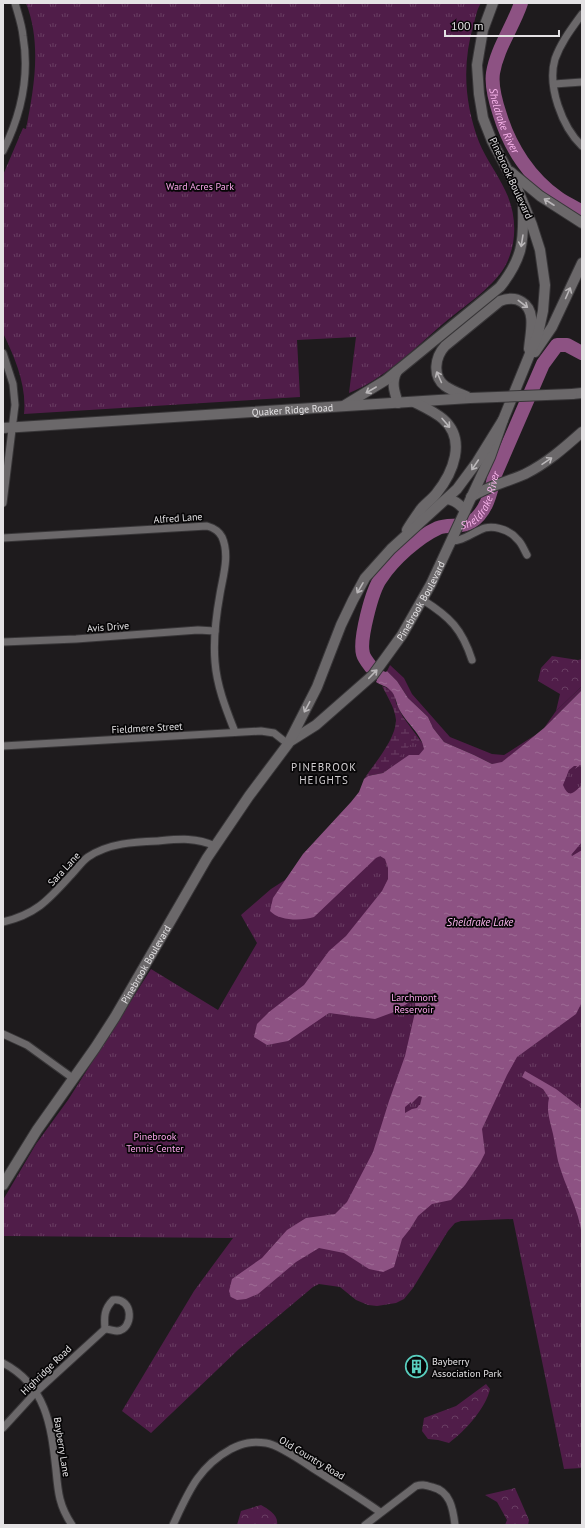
<svg xmlns="http://www.w3.org/2000/svg" width="585" height="1528" font-family="'PT Sans',sans-serif">
  <style>
    .green { fill: #501d49 }
    .forest { fill: url(#forest-crowns) }
    .wetland { fill: url(#wetland-marsh) }
    .park { fill: url(#park-tufts) }
    .water { fill: url(#water-ripples); fill-rule: evenodd }
    .lines { fill: none; stroke-linecap: round; stroke-linejoin: round }
    .river { stroke: #8d5283; stroke-width: 14 }
    .street-casing { stroke: #383638; stroke-width: 9 }
    .secondary-casing { stroke: #383638; stroke-width: 12 }
    .street { stroke: #6b686a; stroke-width: 7 }
    .secondary { stroke: #6b686a; stroke-width: 10 }
    .secondary-bridge-casing { stroke: #383638; stroke-width: 12; stroke-linecap: butt }
    .secondary-bridge { stroke: #6b686a; stroke-width: 10 }
    .oneway { stroke: #bab7b9 }
    .labels { text-anchor: middle; dominant-baseline: central; stroke-width: 3.5; stroke-linejoin: round; paint-order: stroke }
    .street-label { font-size: 10px; fill: #e4e2e4; stroke: #070607 }
    .park-label { font-size: 10px; fill: #f9a4e9; stroke: #070607 }
    .poi-label { font-size: 10px; fill: #e4e2e4; stroke: #070607; text-anchor: start }
    .water-label { font-size: 11px; font-style: italic; fill: #fab5ed; stroke: #070607 }
    .neighbourhood-label { font-size: 11px; letter-spacing: 1px; fill: #d3cfd2; stroke: #070607 }
  </style>
  <defs>
    <pattern id="forest-crowns" width="20" height="18" patternUnits="userSpaceOnUse"><rect width="20" height="18" fill="#501d49"/><path d="M2 6a3 3 0 1 1 6 0M12 15a3 3 0 1 1 6 0" fill="none" stroke="#693e63"/></pattern>
    <pattern id="wetland-marsh" width="20" height="14" patternUnits="userSpaceOnUse"><rect width="20" height="14" fill="#501d49"/><path d="M1 5h8M5 5V1M11 12h8M15 12V8" fill="none" stroke="#693e63"/></pattern>
    <pattern id="park-tufts" width="24" height="20" patternUnits="userSpaceOnUse"><rect width="24" height="20" fill="#501d49"/><path d="M3 7l-1-3M5 7V3M7 7l1-3M15 17l-1-3M17 17v-4M19 17l1-3" fill="none" stroke="#693e63"/></pattern>
    <pattern id="water-ripples" width="26" height="14" patternUnits="userSpaceOnUse"><rect width="26" height="14" fill="#8d5283"/><path d="M2 4q2-2 4 0t4 0M15 11q2-2 4 0t4 0" fill="none" stroke="#9d6b94"/></pattern>
  </defs>
  <rect width="100%" height="100%" fill="#1e1b1d"/>
  <!-- green -->
  <g class="green">
    <polygon points="390,665 404,678 412,694 450,737 492,754 504,755 535,735 502,763 492,764 474,755 444,742 433,728 428,717 408,698 397,681 387,671"/>
    <polygon points="582,686 582,690 544,728 556,711"/>
  </g>
  <!-- forest -->
  <g class="forest">
    <polygon points="552,656 578,660 582,659 582,686 556,711 560,694 538,681 541,668"/>
    <path d="M 486,1384 L 490,1389 C 486,1408 465,1431 449,1443 L 438,1440 L 428,1439 L 422,1431 L 424,1418 L 456,1406 Z"/>
    <polygon points="515,1488 529,1520 528,1525 505,1525 507,1520 497,1502 485,1495"/>
    <path d="M 261,1505 C 268,1509 279,1515 277,1525 L 237,1525 L 241,1511 Z"/>
  </g>
  <!-- wetland -->
  <path class="wetland" d="M 382,686 L 390,689 L 395,696 L 396,703 L 403,717 L 423,744 L 383,773 L 368,776 L 364,779 C 374,764 396,739 396,720 C 395,708 387,696 382,686 Z"/>
  <!-- park -->
  <g class="park">
    <path d="M 26,3 L 481,3 C 477,9 476,16 474,23 C 462,63 464,102 479,142 C 486,159 497,173 505,190 C 517,214 518,244 504,268 C 491,289 463,307 444,323 C 416,347 383,380 349,393 L 356,337 L 297,340 L 300,397 L 24,414 C 27,386 15,358 3,333 L 3,175 L 23,128 L 26,129 C 34,88 42,44 26,3 Z"/>
    <polygon points="582,693 582,1468 564,1469 513,1219 461,1221 455,1223 448,1231 413,1288 404,1299 396,1303 377,1306 368,1305 356,1300 340,1287 319,1284 313,1287 239,1349 151,1433 122,1411 194,1291 233,1238 3,1236 3,1200 36,1144 68,1100 151,969 218,1010 257,943 241,915 271,889 285,880 415,740 487,772 556,752"/>
  </g>
  <!-- water -->
  <g class="water">
    <path d="M 371,667 L 386,672 L 387,671 L 397,681 L 408,698 L 428,717 L 433,728 L 444,742 L 474,755 L 492,764 L 502,762 L 544,728 L 582,690 L 582,766 L 580,765 L 575,769 L 577,766 L 574,766 L 569,770 L 563,785 C 569,799 573,793 582,785 L 582,842 L 571,855 L 572,856 L 582,850 L 582,1002 L 576,1014 L 517,1057 L 507,1075 L 482,1129 L 485,1153 L 480,1163 L 465,1185 L 451,1200 L 432,1204 L 418,1216 L 410,1229 L 402,1239 L 394,1267 L 383,1272 L 369,1269 L 344,1253 L 319,1248 L 296,1262 L 258,1294 L 246,1299 L 237,1300 L 231,1297 L 229,1291 L 232,1279 L 262,1258 L 287,1230 L 306,1218 L 335,1214 L 347,1202 L 373,1152 L 389,1101 L 405,1056 L 416,1008 L 415,1003 L 408,1003 L 394,1012 L 375,1019 L 329,1013 L 288,1041 L 267,1045 L 254,1037 L 257,1024 L 269,1012 L 304,985 L 329,951 L 346,936 L 382,891 L 388,879 L 388,868 L 385,859 L 380,856 L 376,858 L 314,917 C 302,921 279,921 270,911 L 273,898 L 303,854 L 351,802 L 359,792 L 364,779 L 368,776 L 383,773 L 409,755 L 419,755 L 424,749 C 422,734 406,723 399,709 C 396,703 396,695 390,690 C 387,686 380,685 376,682 L 377,680 L 370,671 ZM 419,1096 L 422,1097 L 420,1105 L 419,1105 L 417,1108 L 412,1109 L 405,1113 L 405,1107 L 411,1102 L 411,1104 Z"/>
    <path d="M 525,1071 L 556,1089 L 582,1109 L 582,1236 C 579,1209 565,1187 558,1161 C 556,1152 555,1143 553,1134 C 550,1121 546,1111 549,1098 L 543,1089 L 522,1077 Z"/>
  </g>
  <g class="lines">
    <!-- river -->
    <g class="river">
      <path id="s1" d="M 521,3 C 513,27 497,48 493,73 C 491,86 496,103 500,115 C 510,148 530,178 558,198 C 565,203 574,207 582,212"/>
      <path id="s2" d="M 371,667 C 368,663 364,658 363,654 C 359,640 372,590 381,578 C 393,560 418,537 438,528 C 448,524 462,528 471,522 C 486,513 491,493 494,477 L 543,364 L 557,345 L 567,345 L 582,353"/>
    </g>
    <defs>
      <g id="street">
        <path d="M 582,14 C 572,28 561,42 555,59 C 547,86 562,127 582,146"/>
        <polyline points="554,84 582,82"/>
        <path d="M 3,151 C 21,115 30,77 23,36 C 22,25 18,14 15,3"/>
        <polyline points="3,353 13,384 15,405 3,503"/>
        <path d="M 3,538 L 207,526 C 214,528 219,531 222,537 C 230,555 223,576 220,594 C 216,616 213,639 215,662 C 217,687 226,709 235,732"/>
        <path d="M 451,541 C 462,541 469,535 480,530 C 491,524 509,529 517,539 C 522,543 524,550 527,555"/>
        <path d="M 423,600 C 450,617 462,629 472,660"/>
        <polyline points="3,642 76,639 198,630 215,631"/>
        <polyline points="3,746 261,731 274,733 288,744"/>
        <path d="M 3,922 C 37,914 49,899 71,875 C 77,869 82,861 88,857 C 109,843 134,842 158,841 C 179,839 196,837 215,846"/>
        <polyline points="3,1034 27,1045 74,1079"/>
        <path d="M 113,1300 C 134,1297 134,1330 117,1331 C 114,1331 109,1329 105,1329 C 104,1317 104,1309 113,1300 Z"/>
        <path d="M 3,1363 C 47,1386 51,1426 56,1470 C 58,1492 59,1506 72,1525"/>
        <polyline points="3,1428 36,1392 105,1329"/>
        <path d="M 173,1525 C 188,1493 198,1467 231,1449 C 243,1443 252,1441 266,1443 C 279,1445 302,1461 314,1469 C 336,1483 359,1497 380,1512"/>
        <path d="M 365,1525 L 416,1486 C 422,1484 425,1485 432,1487 C 450,1491 453,1508 455,1525"/>
      </g>
      <g id="secondary">
        <polyline points="511,172 540,196 582,223"/>
        <polyline points="535,352 552,327 582,263"/>
        <path d="M 397,371 C 391,382 394,391 398,403"/>
        <polyline points="572,394 582,393"/>
        <path d="M 468,397 C 461,394 452,391 445,386 C 432,376 435,357 445,346 L 500,301 C 508,298 515,297 522,302 C 537,311 530,334 529,349"/>
        <path d="M 345,405 L 386,380 L 500,287 C 522,259 524,243 523,208"/>
        <path id="s3" d="M 3,428 L 470,398"/>
        <path d="M 471,497 C 488,486 507,482 525,474 C 547,463 564,448 582,432"/>
        <path d="M 447,499 C 455,500 460,504 465,511"/>
        <path d="M 407,530 C 411,523 416,516 421,509 C 425,504 431,500 436,494 C 453,473 467,440 443,419 C 435,412 424,407 414,402"/>
        <path id="s4" d="M 289,742 L 316,725 L 373,675 L 402,635 L 431,584 L 490,457 L 503,420 L 538,334 L 543,311 L 545,285 L 540,250 L 532,225 L 517,188 L 492,141 L 483,118 L 479,94 L 477,65 L 479,53 L 483,30 L 493,3"/>
        <path id="s5" d="M 3,1185 L 37,1130 L 95,1048 L 115,1017 L 207,858 L 249,796 L 288,744 L 317,687 L 341,625 L 353,600 L 365,578 L 391,549 L 457,489 L 477,462 L 503,420"/>
      </g>
    </defs>
    <!-- street casing -->
    <use href="#street" class="street-casing"/>
    <!-- secondary casing -->
    <use href="#secondary" class="secondary-casing"/>
    <!-- street -->
    <use href="#street" class="street"/>
    <!-- secondary -->
    <use href="#secondary" class="secondary"/>
    <defs>
      <polyline id="secondary-bridge" points="470,398 572,394"/>
    </defs>
    <!-- secondary-bridge casing -->
    <use href="#secondary-bridge" class="secondary-bridge-casing"/>
    <!-- secondary-bridge -->
    <use href="#secondary-bridge" class="secondary-bridge"/>
  </g>
  <!-- one-way arrows -->
  <defs><path id="oneway-shaft" d="M-6 0H5M1.5-3L5.5 0L1.5 3" fill="none" stroke-width="1.6" stroke-linecap="round" stroke-linejoin="round"/></defs>
  <g class="oneway">
    <use href="#oneway-shaft" transform="translate(549 202) rotate(-147)"/>
    <use href="#oneway-shaft" transform="translate(522 241) rotate(99)"/>
    <use href="#oneway-shaft" transform="translate(568 293) rotate(-66)"/>
    <use href="#oneway-shaft" transform="translate(523 304) rotate(37)"/>
    <use href="#oneway-shaft" transform="translate(439 377) rotate(-114)"/>
    <use href="#oneway-shaft" transform="translate(371 390) rotate(150)"/>
    <use href="#oneway-shaft" transform="translate(446 423) rotate(49)"/>
    <use href="#oneway-shaft" transform="translate(547 461) rotate(-34)"/>
    <use href="#oneway-shaft" transform="translate(475 465) rotate(124)"/>
    <use href="#oneway-shaft" transform="translate(360 588) rotate(120)"/>
    <use href="#oneway-shaft" transform="translate(373 674) rotate(-46)"/>
    <use href="#oneway-shaft" transform="translate(307 707) rotate(118)"/>
  </g>
  <!-- icons -->
  <defs>
    <symbol id="building-ring" viewBox="-11 -11 22 22"><circle r="9.5" fill="#070607" stroke="#59cebe" stroke-width="1.5"/><path d="M-4-6H4V6H1V3H-1V6H-4ZM-2.5-4.3h1.7v1.8h-1.7ZM.8-4.3h1.7v1.8H.8ZM-2.5-1h1.7V.8h-1.7ZM.8-1h1.7V.8H.8Z" fill="#59cebe"/></symbol>
  </defs>
  <g fill-rule="evenodd">
    <use href="#building-ring" x="404" y="1354" width="25" height="25"/>
  </g>
  <g class="labels">
    <!-- street labels -->
    <g class="street-label">
      <text transform="translate(511 178) rotate(65)">Pinebrook Boulevard</text>
      <text stroke="none"><textPath href="#s3" startOffset="290">Quaker Ridge Road</textPath></text>
      <text transform="translate(178 518) rotate(-4)">Alfred Lane</text>
      <text stroke="none"><textPath href="#s4" startOffset="196">Pinebrook Boulevard</textPath></text>
      <text transform="translate(108 627) rotate(-4)">Avis Drive</text>
      <text transform="translate(147 728) rotate(-3)">Fieldmere Street</text>
      <text transform="translate(64 869) rotate(-47)">Sara Lane</text>
      <text stroke="none"><textPath href="#s5" startOffset="263">Pinebrook Boulevard</textPath></text>
      <text transform="translate(46 1370) rotate(-44)">Highridge Road</text>
      <text transform="translate(62 1447) rotate(81)">Bayberry Lane</text>
      <text transform="translate(312 1458) rotate(31)">Old Country Road</text>
    </g>
    <!-- park labels -->
    <g class="park-label">
      <text x="200" y="186">Ward Acres Park</text>
      <text x="414" y="997">Larchmont<tspan x="414" dy="12">Reservoir</tspan></text>
      <text x="155" y="1136">Pinebrook<tspan x="155" dy="12">Tennis Center</tspan></text>
    </g>
    <!-- poi labels -->
    <g class="poi-label">
      <text x="432" y="1361">Bayberry<tspan x="432" dy="12">Association Park</tspan></text>
    </g>
    <!-- water labels -->
    <g class="water-label">
      <text stroke="none"><textPath href="#s1" startOffset="125">Sheldrake River</textPath></text>
      <text stroke="none"><textPath href="#s2" startOffset="228">Sheldrake River</textPath></text>
      <text x="480" y="922">Sheldrake Lake</text>
    </g>
    <!-- neighbourhood labels -->
    <g class="neighbourhood-label">
      <text x="324" y="767">PINEBROOK<tspan x="324" dy="13">HEIGHTS</tspan></text>
    </g>
  </g>
  <!-- border -->
  <rect width="585" height="1528" fill="none" stroke="#e4e2e4" stroke-width="8"/>
  <!-- scale -->
  <path d="M445 30v6h114v-6" fill="none" stroke="#e4e2e4" stroke-width="2"/>
  <text x="451" y="30" font-size="12" fill="#e4e2e4" stroke="#070607" stroke-width="3" paint-order="stroke">100 m</text>
</svg>
